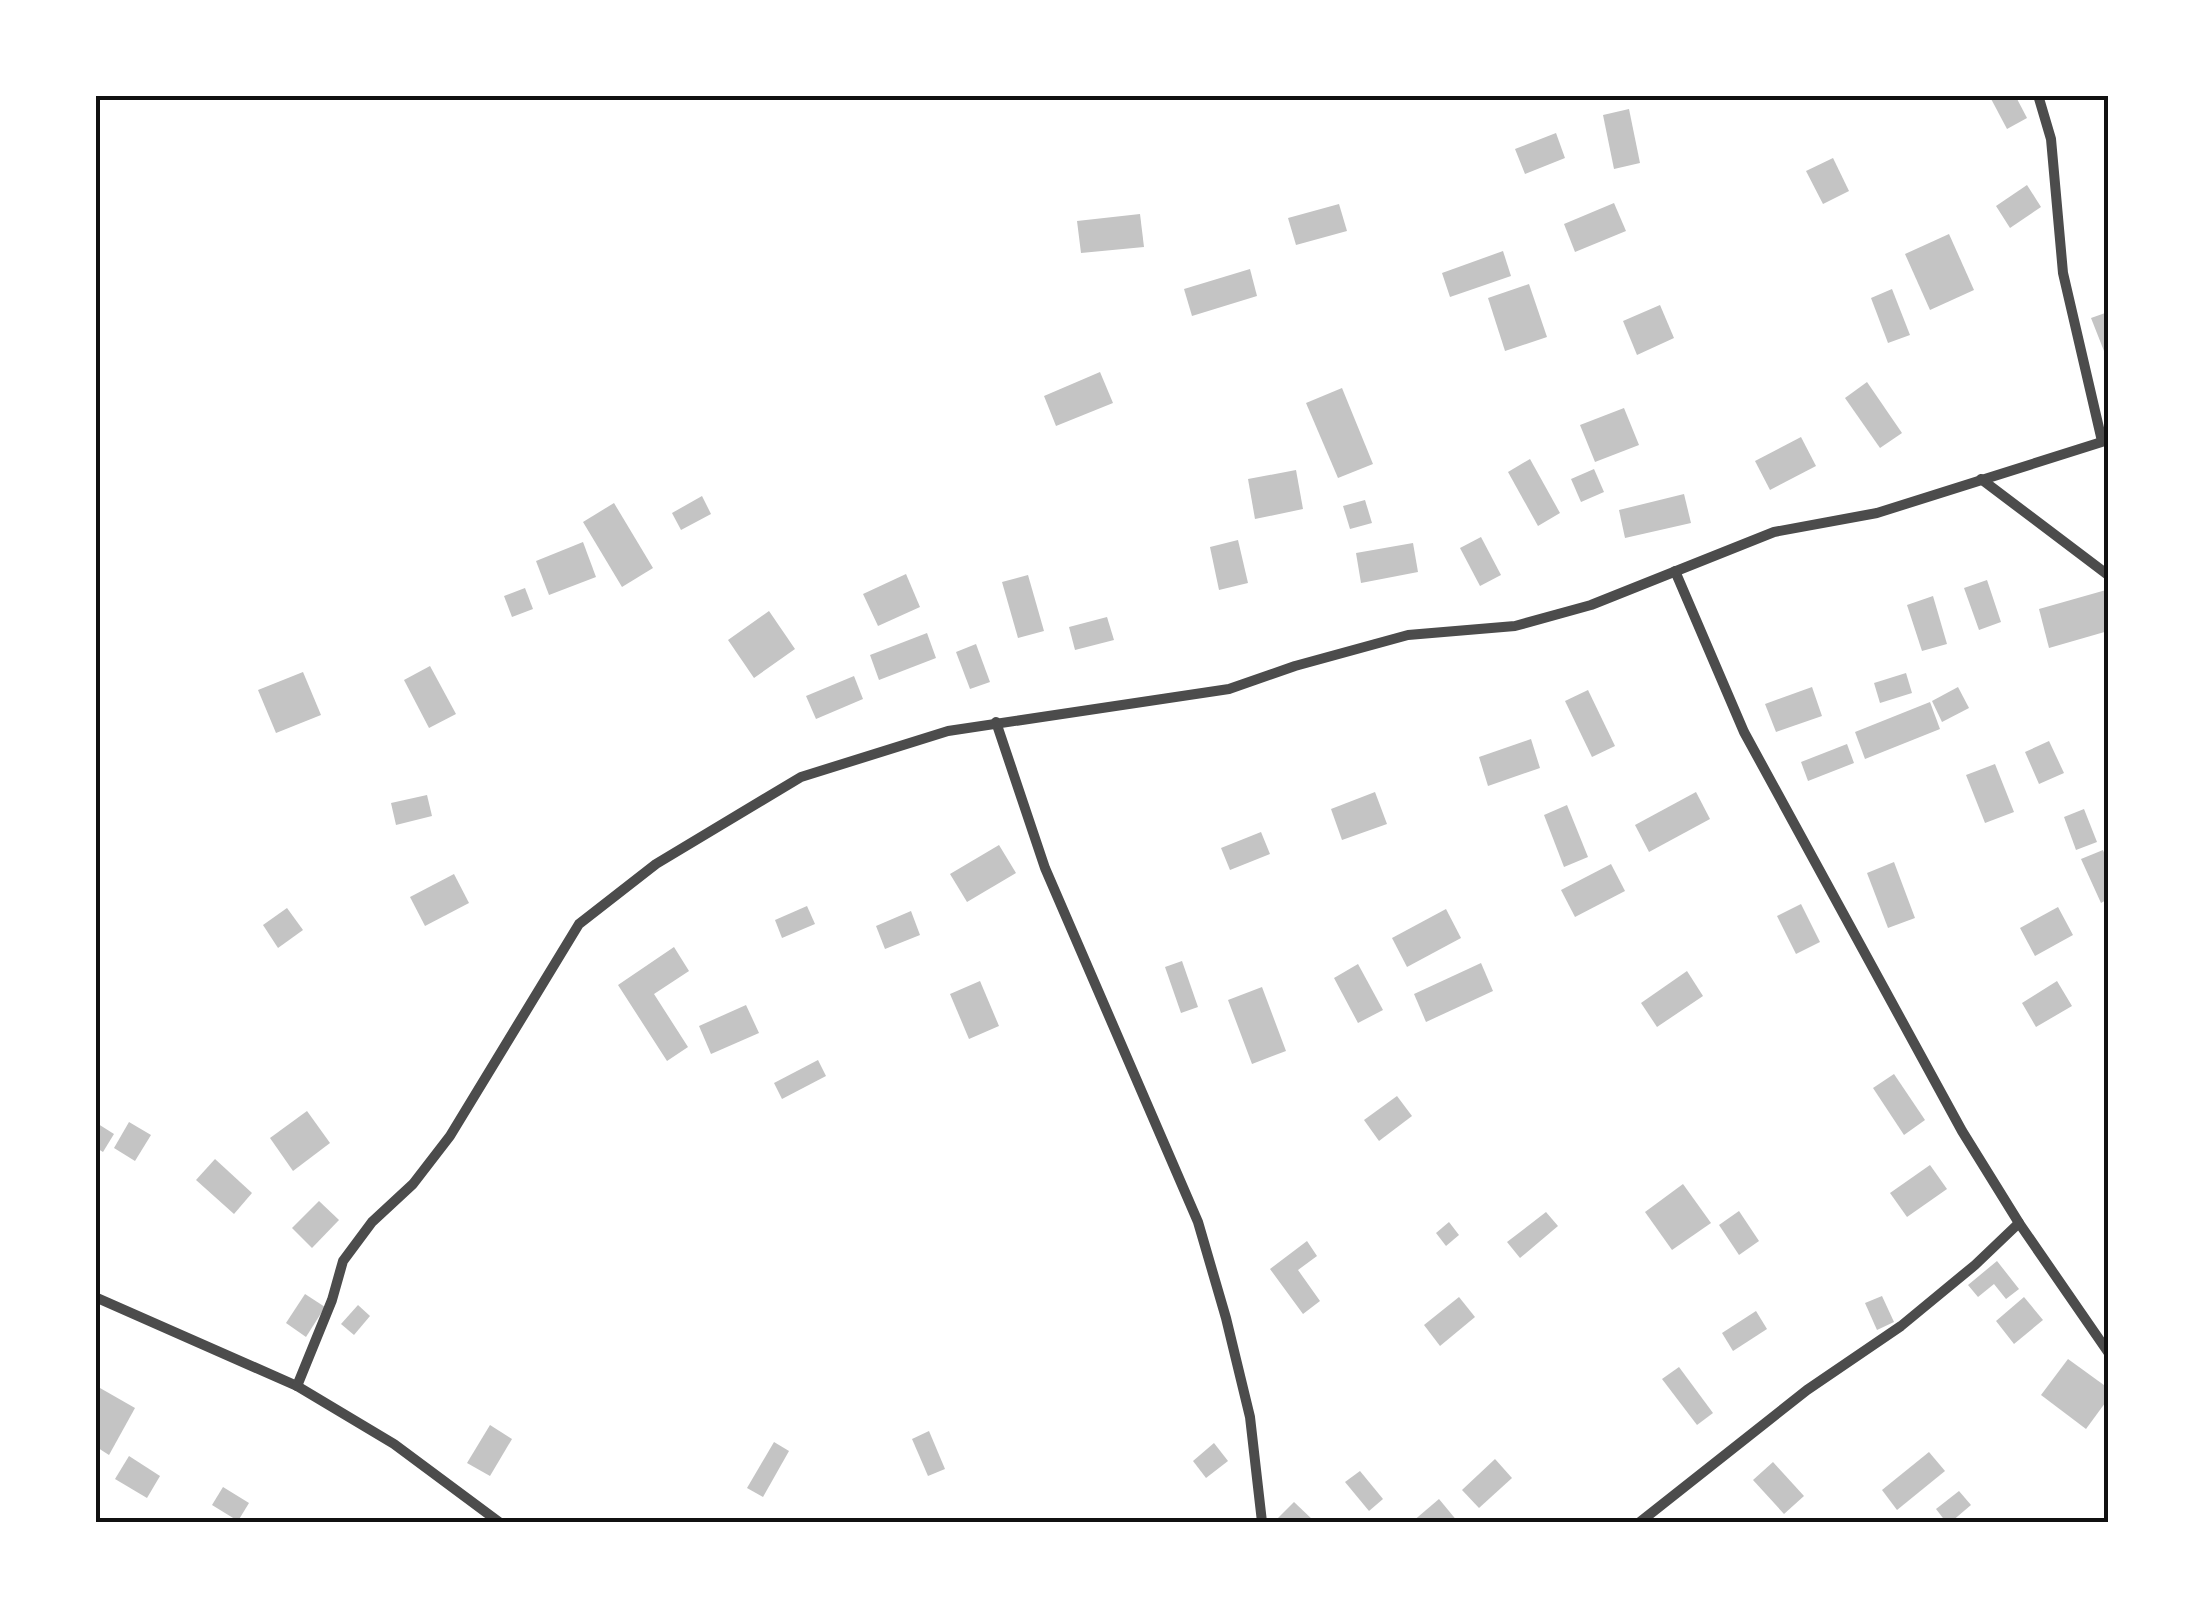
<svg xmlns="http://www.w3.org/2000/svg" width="2203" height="1617" font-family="'Titillium Web',sans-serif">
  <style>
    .building { fill: #c4c4c4 }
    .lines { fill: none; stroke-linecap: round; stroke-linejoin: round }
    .minor { stroke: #4c4c4c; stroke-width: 10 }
    .neatline { fill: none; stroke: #111; stroke-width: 4 }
  </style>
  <rect width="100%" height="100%" fill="#fff"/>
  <!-- building -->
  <g class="building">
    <polygon points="1989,95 2015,95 2027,118 2007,129"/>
    <polygon points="1629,109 1640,163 1614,169 1603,115"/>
    <polygon points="1556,133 1565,158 1525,174 1515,149"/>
    <polygon points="1833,158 1849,191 1823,204 1806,171"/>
    <polygon points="2027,185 2041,207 2010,228 1996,206"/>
    <polygon points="1614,203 1626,231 1575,252 1564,224"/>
    <polygon points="1339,204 1347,231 1296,245 1288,218"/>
    <polygon points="1140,214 1144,247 1081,253 1077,221"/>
    <polygon points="1949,234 1974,290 1930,310 1905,254"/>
    <polygon points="1503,251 1511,276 1450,297 1442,273"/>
    <polygon points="1250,269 1257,296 1192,316 1184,289"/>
    <polygon points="1529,284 1547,337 1505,351 1488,298"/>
    <polygon points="1892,289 1910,335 1888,343 1871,298"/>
    <polygon points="1660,305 1674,338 1637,355 1623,321"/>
    <polygon points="2108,312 2108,350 2104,351 2091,318"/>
    <polygon points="1100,372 1113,403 1056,426 1044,396"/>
    <polygon points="1867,382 1902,433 1880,448 1845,398"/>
    <polygon points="1342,388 1373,464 1338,478 1306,403"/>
    <polygon points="1624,408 1639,445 1595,462 1580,425"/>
    <polygon points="1801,437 1816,466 1770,490 1755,461"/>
    <polygon points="1530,459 1560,513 1538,526 1508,472"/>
    <polygon points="1594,469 1604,492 1581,502 1571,479"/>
    <polygon points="1296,470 1303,509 1255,519 1248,479"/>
    <polygon points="1684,494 1691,523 1625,538 1619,510"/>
    <polygon points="702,496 711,514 681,530 672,513"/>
    <polygon points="1365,500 1372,523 1350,529 1343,506"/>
    <polygon points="614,503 653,568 622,587 583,522"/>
    <polygon points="1481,537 1501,575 1480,586 1460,548"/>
    <polygon points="1238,540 1248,583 1219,590 1210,547"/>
    <polygon points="583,542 596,577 549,595 536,561"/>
    <polygon points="1413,543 1418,572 1361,583 1356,553"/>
    <polygon points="906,574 920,607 878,626 863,594"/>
    <polygon points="1028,575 1044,631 1018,638 1002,582"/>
    <polygon points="1987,580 2001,622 1979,630 1964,588"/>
    <polygon points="525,588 533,609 512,617 504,596"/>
    <polygon points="2106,590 2108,631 2049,648 2039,609"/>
    <polygon points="1933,596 1947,644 1922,651 1907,605"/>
    <polygon points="769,611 795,649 754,678 728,640"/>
    <polygon points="1107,617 1114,640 1075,650 1069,627"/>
    <polygon points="927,633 936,658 879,680 870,655"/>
    <polygon points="976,644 990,682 970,689 956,652"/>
    <polygon points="430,666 456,714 429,728 404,680"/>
    <polygon points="303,672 321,715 276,733 258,690"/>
    <polygon points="1906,673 1912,693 1880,703 1874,683"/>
    <polygon points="854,676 863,699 816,719 806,696"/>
    <polygon points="1812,687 1822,716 1776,732 1765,704"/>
    <polygon points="1958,687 1969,708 1942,722 1932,701"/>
    <polygon points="1588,690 1615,746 1592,757 1565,701"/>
    <polygon points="1930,702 1940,729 1865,759 1855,732"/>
    <polygon points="1531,739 1540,768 1488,786 1479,757"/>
    <polygon points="2049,741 2064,773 2039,784 2025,752"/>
    <polygon points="1847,744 1854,763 1808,781 1801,762"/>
    <polygon points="1995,764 2014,812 1985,823 1966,775"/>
    <polygon points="1375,792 1387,824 1342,840 1331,809"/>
    <polygon points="1696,792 1710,819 1649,852 1635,825"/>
    <polygon points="427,795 432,816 396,825 391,803"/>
    <polygon points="1567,805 1588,857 1564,867 1544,815"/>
    <polygon points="2084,809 2097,842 2076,850 2064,817"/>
    <polygon points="1261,832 1270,854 1230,870 1221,848"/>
    <polygon points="999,845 1016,873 967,902 950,874"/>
    <polygon points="2103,850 2108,862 2108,899 2101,903 2081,859"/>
    <polygon points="1894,862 1915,918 1888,928 1867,873"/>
    <polygon points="1611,864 1625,891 1575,917 1561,890"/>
    <polygon points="454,874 469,903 425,926 410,897"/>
    <polygon points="1801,904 1820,942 1796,954 1777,916"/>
    <polygon points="807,906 815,924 782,938 775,920"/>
    <polygon points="2058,907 2073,935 2035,956 2020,928"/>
    <polygon points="287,908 303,930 278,948 263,925"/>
    <polygon points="1446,909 1461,938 1407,967 1392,938"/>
    <polygon points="911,911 920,935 885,949 876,926"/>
    <polygon points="674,947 689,971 654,994 688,1047 667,1061 618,985"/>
    <polygon points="1182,961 1198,1007 1181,1013 1165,967"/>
    <polygon points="1481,963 1493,991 1426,1022 1414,994"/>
    <polygon points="1358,964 1383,1010 1358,1023 1334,978"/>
    <polygon points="1687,971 1703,996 1657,1027 1641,1003"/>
    <polygon points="980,981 999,1026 969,1039 950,994"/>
    <polygon points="2057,981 2072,1006 2036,1027 2022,1003"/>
    <polygon points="1262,987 1286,1051 1252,1064 1228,1000"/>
    <polygon points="746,1005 759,1033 711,1054 699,1026"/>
    <polygon points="818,1060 826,1076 782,1099 774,1083"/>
    <polygon points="1894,1074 1925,1120 1904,1135 1873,1088"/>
    <polygon points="1397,1096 1412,1116 1379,1141 1364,1120"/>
    <polygon points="307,1111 330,1143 293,1171 270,1138"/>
    <polygon points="95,1122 114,1134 103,1152 95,1147"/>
    <polygon points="129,1122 151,1135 135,1161 114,1148"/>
    <polygon points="215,1159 252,1193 234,1214 196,1180"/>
    <polygon points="1930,1165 1947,1189 1907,1217 1890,1193"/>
    <polygon points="1683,1184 1711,1223 1672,1250 1645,1212"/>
    <polygon points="319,1201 339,1220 312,1248 292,1228"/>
    <polygon points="1739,1211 1759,1241 1739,1255 1719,1225"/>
    <polygon points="1546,1212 1558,1226 1520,1258 1507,1242"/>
    <polygon points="1449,1222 1459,1235 1446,1246 1436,1233"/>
    <polygon points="1307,1241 1317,1256 1298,1270 1320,1301 1303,1314 1270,1269"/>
    <polygon points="1997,1261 2019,1289 2006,1299 1994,1284 1978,1297 1968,1285"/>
    <polygon points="305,1294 325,1307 306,1337 286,1323"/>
    <polygon points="1882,1296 1894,1322 1877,1330 1865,1303"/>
    <polygon points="1459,1297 1475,1317 1440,1346 1424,1325"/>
    <polygon points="2024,1297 2043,1320 2014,1344 1996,1321"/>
    <polygon points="358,1305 370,1316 354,1335 341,1324"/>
    <polygon points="1756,1311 1767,1329 1733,1351 1722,1333"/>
    <polygon points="2068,1359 2108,1388 2108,1399 2086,1429 2041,1395"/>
    <polygon points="1679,1367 1713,1413 1697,1425 1662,1379"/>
    <polygon points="100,1388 135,1408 109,1455 95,1446 95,1398"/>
    <polygon points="490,1425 512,1439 490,1476 467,1463"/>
    <polygon points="929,1431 945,1469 928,1476 912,1439"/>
    <polygon points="774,1442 789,1451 763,1497 747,1488"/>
    <polygon points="1214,1443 1228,1461 1206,1478 1193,1461"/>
    <polygon points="1929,1452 1945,1471 1897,1510 1882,1490"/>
    <polygon points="129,1456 160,1476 147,1498 115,1479"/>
    <polygon points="1495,1459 1512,1478 1479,1508 1462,1490"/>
    <polygon points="1773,1462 1804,1496 1784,1514 1753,1480"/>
    <polygon points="1360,1471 1383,1499 1369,1511 1345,1482"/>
    <polygon points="223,1487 249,1503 238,1521 212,1505"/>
    <polygon points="1959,1491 1971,1505 1951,1522 1946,1522 1936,1509"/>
    <polygon points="1439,1499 1458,1522 1412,1522"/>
    <polygon points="1294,1502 1315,1522 1274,1522"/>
  </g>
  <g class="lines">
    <!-- minor -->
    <g class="minor">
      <polyline points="2038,95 2051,139 2063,273 2102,441"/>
      <polyline points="1981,479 2108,575"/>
      <polyline points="1675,571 1744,732 1962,1131 2019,1223 2108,1352"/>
      <polyline points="996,722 1045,868 1198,1222 1226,1318 1250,1417 1262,1522"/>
      <polyline points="95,1297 297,1386 394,1444 499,1522"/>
      <polyline points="297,1386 332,1300 343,1261 372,1222 413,1184 450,1136 579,924 656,864 801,777 948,731 1229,689 1295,666 1408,635 1515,626 1591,605 1774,532 1877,513 2108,440"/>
      <polyline points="1640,1522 1807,1390 1901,1326 1975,1265 2019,1223"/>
    </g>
  </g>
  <!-- border -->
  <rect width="2203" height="1617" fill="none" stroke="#ffffff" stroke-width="195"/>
  <rect x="98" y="98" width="2008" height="1422" class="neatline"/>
</svg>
